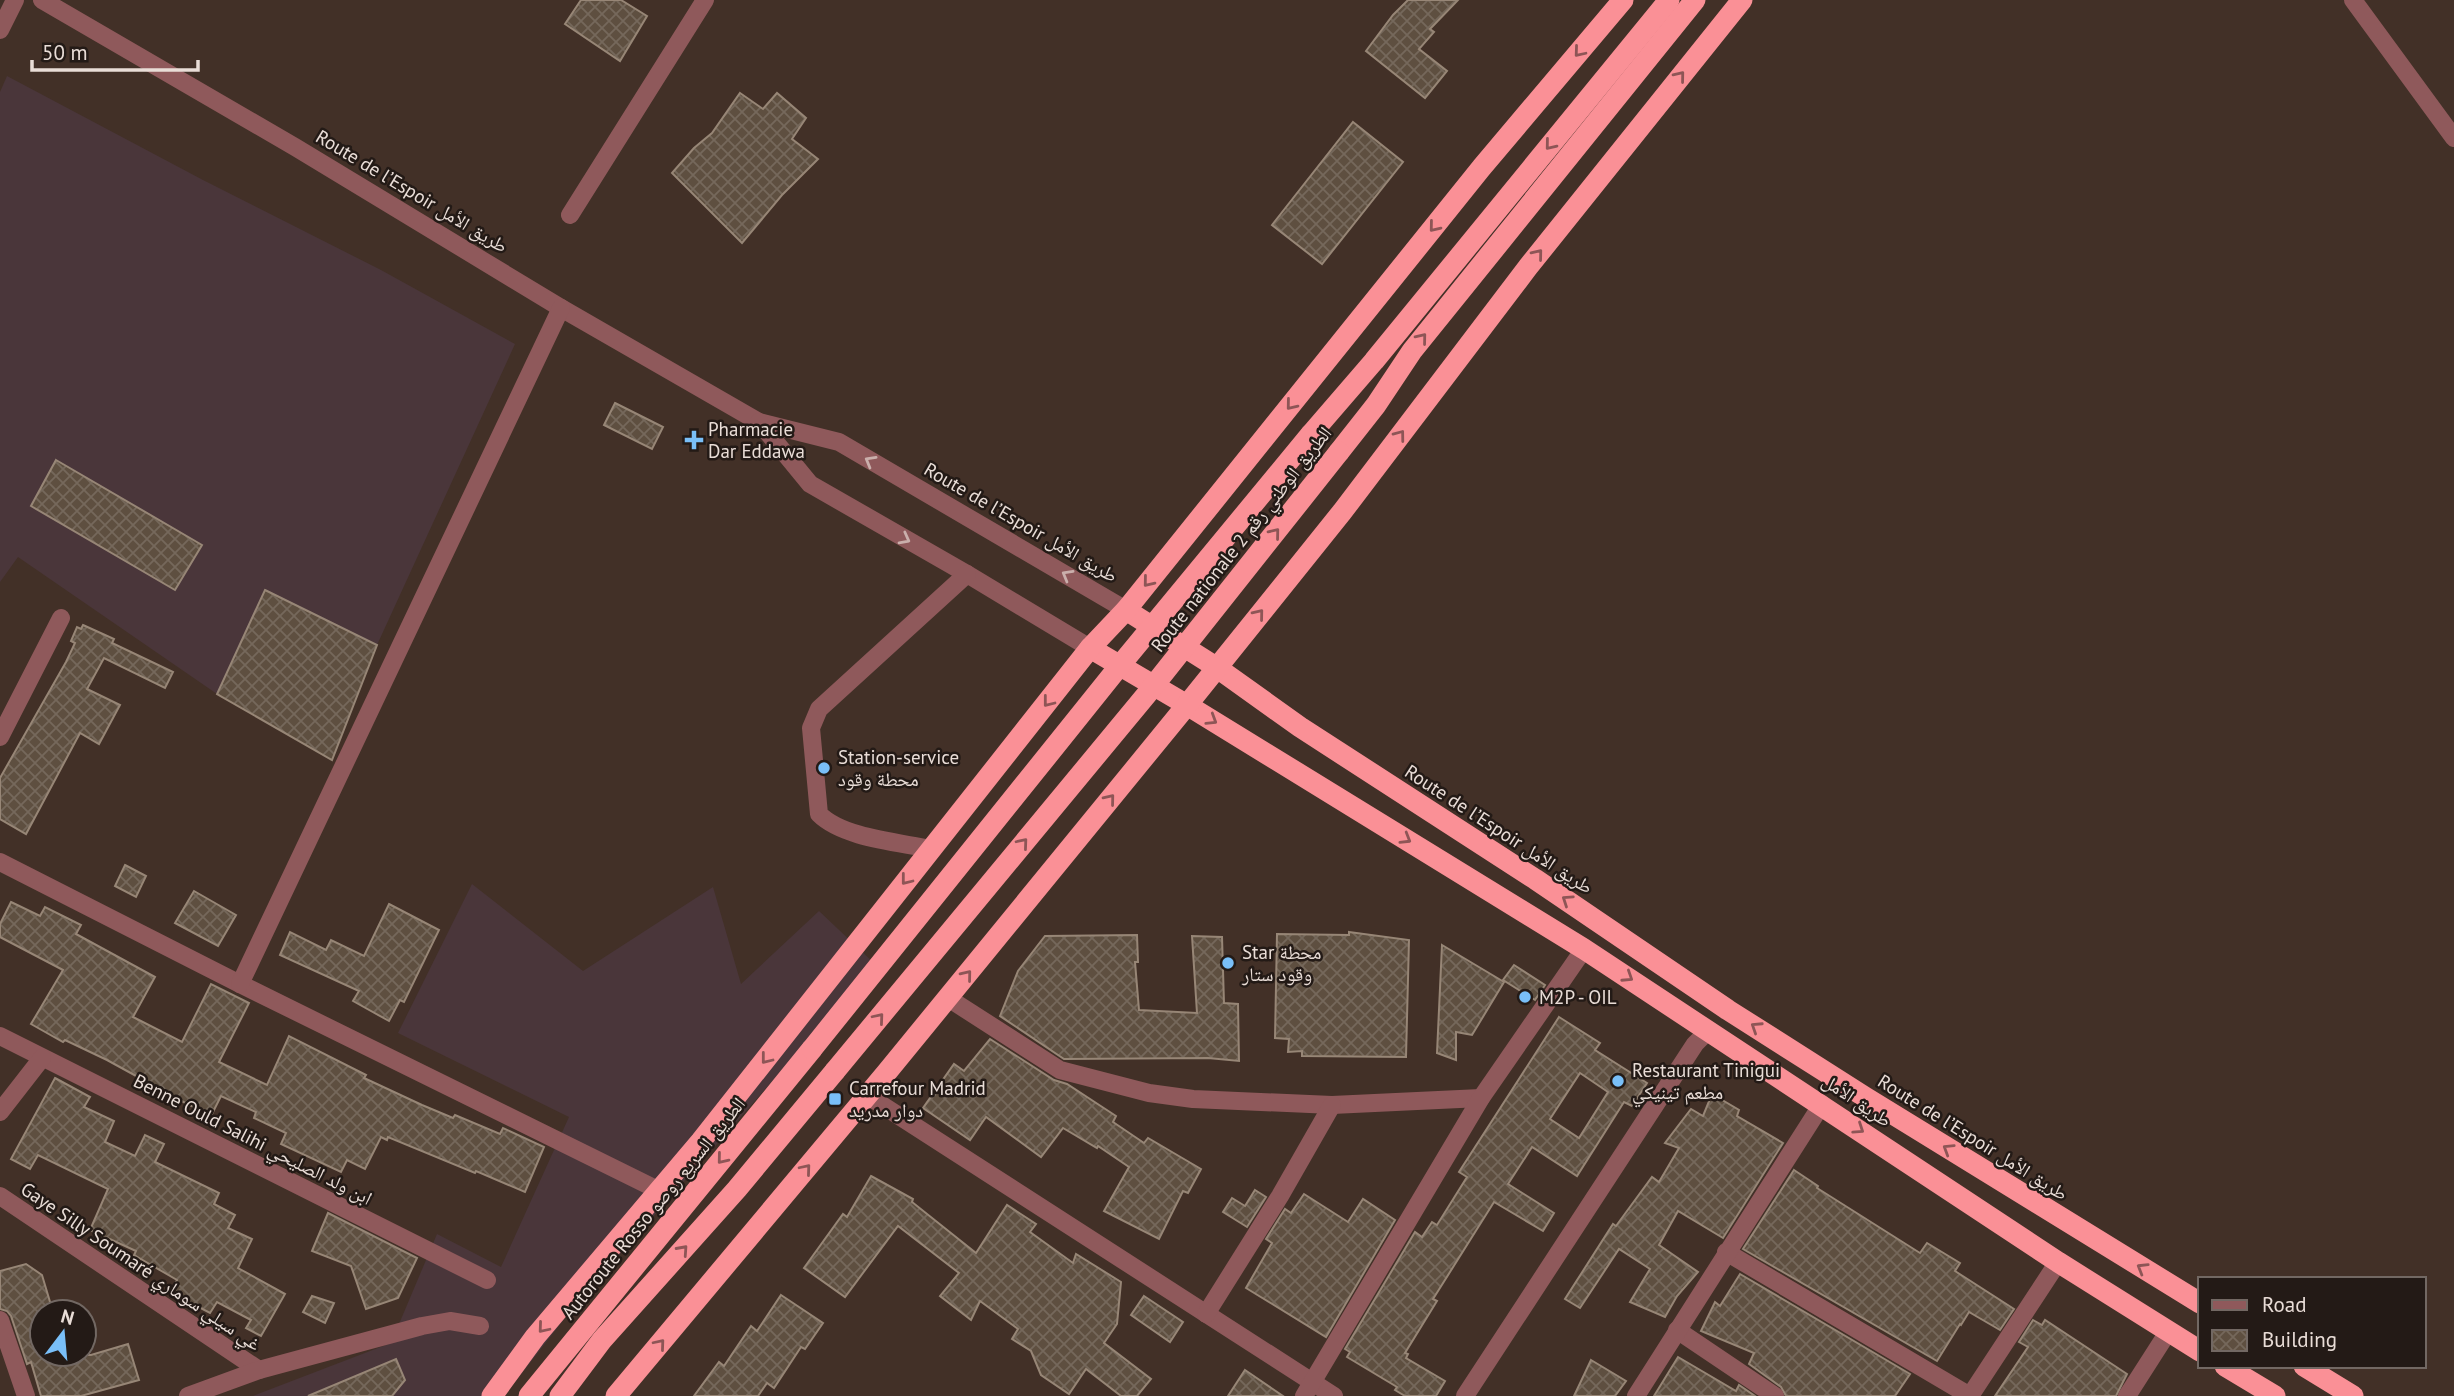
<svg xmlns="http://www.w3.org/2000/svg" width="2454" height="1396" font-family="'PT Sans','Noto Naskh Arabic',sans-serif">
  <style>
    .commercial { fill: #4a363a }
    .building { fill: url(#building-cross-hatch); stroke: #978676; stroke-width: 2; fill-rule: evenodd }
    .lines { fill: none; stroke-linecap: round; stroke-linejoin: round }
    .minor { stroke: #8f595b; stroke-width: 18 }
    .highway { stroke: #fa9096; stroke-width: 21 }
    .highway-bridge { stroke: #fa9096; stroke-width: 21 }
    .oneway { stroke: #8e5556 }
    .oneway2 { stroke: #caafac }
    .poi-dot { fill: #79bff8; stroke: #231a16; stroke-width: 2.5 }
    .labels { text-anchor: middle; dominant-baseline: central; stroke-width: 5; stroke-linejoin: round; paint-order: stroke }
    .street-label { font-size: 19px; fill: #e9ddd7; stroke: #231a16 }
    .poi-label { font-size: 19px; fill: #e9ddd7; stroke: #231a16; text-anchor: start }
  </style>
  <defs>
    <pattern id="building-cross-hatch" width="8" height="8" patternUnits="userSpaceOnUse" patternTransform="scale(1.75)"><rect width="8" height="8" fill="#5e4f40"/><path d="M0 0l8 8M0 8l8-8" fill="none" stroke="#75685b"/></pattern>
  </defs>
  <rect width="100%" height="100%" fill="#423027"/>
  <!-- commercial -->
  <g class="commercial">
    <polygon points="7,76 203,180 381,270 515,344 377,645 265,590 217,694 18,557 0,582 0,92"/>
    <polygon points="472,884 583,971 713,887 741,984 819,911 875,964 572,1309 504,1396 253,1396 391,1343 437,1234 501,1267 569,1117 398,1033"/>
  </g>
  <!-- building -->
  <g class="building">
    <polygon points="581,0 621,0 647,16 620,61 565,24"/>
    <polygon points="1408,0 1458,0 1430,29 1434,32 1419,49 1447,71 1425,98 1366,51 1393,15"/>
    <polygon points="740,93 763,109 777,93 806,118 792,139 818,159 782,195 742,243 672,173 694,148 712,133"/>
    <polygon points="1353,122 1403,162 1322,264 1272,225"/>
    <polygon points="615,403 663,427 652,449 604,425"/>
    <polygon points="56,460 202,545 175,590 31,506"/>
    <polygon points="265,590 377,645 332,760 217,694"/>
    <polygon points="83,625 114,639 112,643 173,672 165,688 104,658 87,689 120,705 99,744 80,733 26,834 0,819 0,778 66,662 75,643 71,641 77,627 81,629"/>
    <polygon points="125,865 146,876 136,897 115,886"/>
    <polygon points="194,891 236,915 218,946 175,923"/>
    <polygon points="11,902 40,916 45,907 81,925 76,934 155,977 133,1017 182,1042 211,984 249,1003 219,1062 267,1085 289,1036 366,1075 364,1078 422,1105 453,1118 455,1115 500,1134 503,1128 544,1147 525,1192 476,1171 475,1173 388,1137 387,1140 381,1137 365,1169 347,1160 341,1172 281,1144 286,1133 254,1118 256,1112 221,1096 212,1114 189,1105 107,1060 65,1040 63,1042 31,1024 63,970 0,937 0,924"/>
    <polygon points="389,904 439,930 404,1002 400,1000 389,1021 353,1001 359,991 280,955 290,932 326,950 331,940 364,956"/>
    <polygon points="1349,932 1409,940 1406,1057 1302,1056 1302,1051 1288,1052 1289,1039 1275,1038 1277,934 1349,935"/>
    <polygon points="1137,935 1138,962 1135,962 1139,1010 1197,1013 1192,936 1222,937 1224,1003 1238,1004 1239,1061 1208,1058 1064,1059 1000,1016 1018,971 1045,936"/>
    <polygon points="1442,945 1504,982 1472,1035 1456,1032 1456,1060 1437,1053"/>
    <polygon points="1514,965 1545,985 1535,1000 1503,980"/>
    <path d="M 1559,1017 L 1600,1043 L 1595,1050 L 1647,1083 L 1632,1106 L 1624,1102 L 1577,1176 L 1532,1147 L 1508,1184 L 1554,1213 L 1543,1231 L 1494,1202 L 1433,1299 L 1437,1301 L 1405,1353 L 1408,1354 L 1406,1358 L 1445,1381 L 1436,1396 L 1405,1396 L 1395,1390 L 1397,1387 L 1347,1357 L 1350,1352 L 1345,1349 L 1415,1232 L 1422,1237 L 1432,1222 L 1437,1225 L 1467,1177 L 1459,1172 ZM 1580,1073 L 1608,1092 L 1579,1138 L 1550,1119 Z"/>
    <polygon points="990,1039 1054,1080 1067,1084 1116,1116 1113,1122 1144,1143 1148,1138 1201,1169 1188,1193 1183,1191 1159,1239 1104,1211 1129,1167 1098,1146 1097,1148 1063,1128 1041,1157 986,1117 970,1140 923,1108 954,1064 964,1071"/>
    <polygon points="55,1078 90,1097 84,1107 114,1121 105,1142 135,1156 145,1135 164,1144 155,1162 219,1193 214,1204 235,1215 228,1228 252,1239 238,1268 285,1294 261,1336 246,1328 251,1320 217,1302 210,1313 170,1292 177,1280 134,1255 136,1251 90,1230 108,1189 38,1155 30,1169 11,1159"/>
    <polygon points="1712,1094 1739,1110 1737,1116 1783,1143 1723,1238 1678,1211 1659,1245 1698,1272 1677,1296 1665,1317 1630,1302 1650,1269 1619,1249 1580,1308 1565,1299 1613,1224 1616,1226 1652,1177 1659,1182 1679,1148 1665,1143 1691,1109 1703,1116"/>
    <polygon points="1794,1170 1818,1186 1817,1188 1920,1253 1927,1243 1960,1263 1955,1271 2014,1309 2000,1330 1969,1312 1961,1325 1960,1324 1937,1361 1743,1249"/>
    <polygon points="871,1176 913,1199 912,1202 976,1253 1007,1205 1036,1224 1030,1232 1073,1263 1076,1254 1121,1282 1117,1324 1104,1343 1151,1379 1137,1396 1121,1396 1086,1369 1069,1394 1041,1375 1031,1351 1012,1339 1018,1329 980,1301 971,1320 940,1296 959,1273 898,1226 845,1297 804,1268 843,1214 847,1217"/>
    <polygon points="1255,1190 1266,1197 1247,1227 1223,1212 1232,1198 1245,1206"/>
    <polygon points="1304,1194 1348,1222 1363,1199 1395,1220 1326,1337 1246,1288 1272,1243 1266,1239 1285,1209 1291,1213"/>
    <polygon points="328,1213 417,1258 398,1298 366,1309 351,1266 312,1251"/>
    <polygon points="26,1264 42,1275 53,1312 42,1312 42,1354 91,1355 128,1344 139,1380 81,1396 41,1396 31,1362 27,1364 11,1316 7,1311 0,1309 0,1271"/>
    <polygon points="1740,1274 1910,1374 1895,1396 1786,1396 1781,1387 1749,1364 1754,1353 1701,1331 1715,1302 1720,1306"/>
    <polygon points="781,1295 823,1323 805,1349 801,1347 774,1388 767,1383 758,1396 694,1396 719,1362 724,1366 751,1326 757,1331"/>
    <polygon points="312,1296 334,1303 325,1323 303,1312"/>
    <polygon points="1144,1296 1183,1322 1170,1342 1131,1315"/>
    <polygon points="2033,1320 2042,1325 2045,1320 2127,1374 2116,1396 1995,1396 2028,1347 2019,1342"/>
    <polygon points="1678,1357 1736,1391 1739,1385 1755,1396 1654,1396"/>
    <polygon points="396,1359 405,1380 392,1396 308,1396"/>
    <polygon points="1591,1360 1626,1381 1615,1396 1574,1396"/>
    <polygon points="1245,1370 1283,1396 1228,1396"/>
  </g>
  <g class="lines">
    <!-- minor -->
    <g class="minor">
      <polyline points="42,0 295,147 561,308 759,422 839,442 1126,610"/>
      <polyline points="2353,0 2454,138"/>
      <polyline points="0,30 15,0"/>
      <polyline points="570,215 705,0"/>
      <polyline points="759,422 810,484 967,574 1090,648"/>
      <polyline points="0,737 61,618"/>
      <path d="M 931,849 C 898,842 843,838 819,814 L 811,728 L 819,709 L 967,574"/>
      <polyline points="0,862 240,984 660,1191"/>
      <polyline points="240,984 561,308"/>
      <polyline points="948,998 1060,1070 1149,1093 1193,1099 1332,1105 1481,1098"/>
      <polyline points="0,1036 487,1280"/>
      <polyline points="868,1096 1334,1396"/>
      <polyline points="0,1112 42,1058"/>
      <polyline points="0,1196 259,1370"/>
      <polyline points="1726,1252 1970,1396 2058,1262"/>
      <polyline points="1206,1314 1280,1196 1332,1105"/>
      <polyline points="0,1320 26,1396"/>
      <polyline points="1677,1330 1775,1396"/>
      <polyline points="188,1396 259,1370 422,1326 450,1321 480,1326"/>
      <polyline points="1304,1396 1481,1098 1584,949"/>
      <polyline points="1465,1396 1695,1044 1709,1030"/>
      <polyline points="1636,1396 1822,1104"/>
      <polyline points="2127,1396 2168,1332"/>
    </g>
    <!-- highway -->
    <g class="highway">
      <polyline points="1311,434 1374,361 1669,0"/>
      <polyline points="1339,452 1376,405 1412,351 1695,0"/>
      <polyline points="1126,610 1216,667 1300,727 1535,879 1728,1010 1865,1097 2200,1303"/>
      <polyline points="1090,648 1187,705 1584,949 2058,1262 2200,1351"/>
      <polyline points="2225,1366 2275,1396"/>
      <polyline points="2304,1366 2353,1396"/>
      <polyline points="492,1396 535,1337 701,1141 1090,648 1126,610 1482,167 1623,0"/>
      <polyline points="529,1396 812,1049"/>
      <polyline points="560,1396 602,1340 737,1189 835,1071"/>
      <polyline points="616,1396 887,1072 1187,705 1342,512 1528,267 1742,0"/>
    </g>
    <!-- highway-bridge -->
    <g class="highway-bridge">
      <polyline points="812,1049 1117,669 1311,434"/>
      <polyline points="835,1071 1147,694 1339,452"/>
    </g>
  </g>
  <!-- one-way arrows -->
  <defs><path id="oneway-chevron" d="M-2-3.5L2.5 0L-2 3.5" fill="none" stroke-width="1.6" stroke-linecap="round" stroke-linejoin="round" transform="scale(1.75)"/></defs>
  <g class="oneway">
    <use href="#oneway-chevron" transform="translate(1579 52) rotate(130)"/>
    <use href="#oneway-chevron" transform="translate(1680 76) rotate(-51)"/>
    <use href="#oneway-chevron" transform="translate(1550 145) rotate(129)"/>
    <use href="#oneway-chevron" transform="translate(1434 227) rotate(129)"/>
    <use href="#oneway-chevron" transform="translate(1538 254) rotate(-51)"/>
    <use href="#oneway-chevron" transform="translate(1422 338) rotate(-51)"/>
    <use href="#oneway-chevron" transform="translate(1291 405) rotate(129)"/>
    <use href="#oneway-chevron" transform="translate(1400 435) rotate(-53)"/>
    <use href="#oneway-chevron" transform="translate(1275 533) rotate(-51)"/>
    <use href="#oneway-chevron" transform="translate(1148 582) rotate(129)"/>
    <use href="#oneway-chevron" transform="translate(1259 614) rotate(-51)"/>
    <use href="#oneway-chevron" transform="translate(1048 702) rotate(128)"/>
    <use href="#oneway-chevron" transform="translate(1212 720) rotate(32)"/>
    <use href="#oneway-chevron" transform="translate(1110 799) rotate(-51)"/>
    <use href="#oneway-chevron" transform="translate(1406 839) rotate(31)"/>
    <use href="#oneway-chevron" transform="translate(1023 843) rotate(-50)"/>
    <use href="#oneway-chevron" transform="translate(906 880) rotate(128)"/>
    <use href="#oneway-chevron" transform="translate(1567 900) rotate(-146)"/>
    <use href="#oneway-chevron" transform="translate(967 975) rotate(-51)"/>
    <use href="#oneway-chevron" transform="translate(1628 977) rotate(33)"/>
    <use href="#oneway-chevron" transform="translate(879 1018) rotate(-50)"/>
    <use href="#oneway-chevron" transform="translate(1756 1027) rotate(-147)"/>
    <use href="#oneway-chevron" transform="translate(766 1059) rotate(128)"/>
    <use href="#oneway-chevron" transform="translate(1859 1129) rotate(34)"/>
    <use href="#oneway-chevron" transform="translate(1948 1149) rotate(-148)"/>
    <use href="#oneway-chevron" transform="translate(722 1159) rotate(129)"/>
    <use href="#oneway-chevron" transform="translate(806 1169) rotate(-50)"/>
    <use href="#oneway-chevron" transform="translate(683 1250) rotate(-48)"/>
    <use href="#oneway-chevron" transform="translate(2142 1268) rotate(-149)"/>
    <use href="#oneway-chevron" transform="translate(543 1328) rotate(130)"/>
    <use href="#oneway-chevron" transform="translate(660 1344) rotate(-50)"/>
  </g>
  <g class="oneway2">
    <use href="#oneway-chevron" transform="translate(870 461) rotate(-150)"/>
    <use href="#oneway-chevron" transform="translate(905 539) rotate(28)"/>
    <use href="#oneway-chevron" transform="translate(1067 575) rotate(-150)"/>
  </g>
  <!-- markers -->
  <g class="poi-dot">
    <path d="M690.5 429.5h7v7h7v7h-7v7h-7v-7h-7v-7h7z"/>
    <circle cx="824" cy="768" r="7"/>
    <circle cx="1228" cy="963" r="7"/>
    <circle cx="1525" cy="997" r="7"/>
    <circle cx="1618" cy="1081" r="7"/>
    <rect x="828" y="1092" width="14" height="14" rx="3.5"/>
  </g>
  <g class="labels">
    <!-- street labels -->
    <g class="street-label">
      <text transform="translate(412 191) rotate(31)">Route de l’Espoir طريق الأمل</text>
      <text transform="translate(1021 522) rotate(30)">Route de l’Espoir طريق الأمل</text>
      <text transform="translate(1241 539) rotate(-52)">Route nationale الطريق الوطني رقم 2</text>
      <text transform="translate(1499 829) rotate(33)">Route de l’Espoir طريق الأمل</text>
      <text transform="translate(1857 1100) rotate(34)">طريق الأمل</text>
      <text transform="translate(1973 1137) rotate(32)">Route de l’Espoir طريق الأمل</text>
      <text transform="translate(253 1139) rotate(27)">Benne Ould Salihi ابن ولد الصليحي</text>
      <text transform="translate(653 1208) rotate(-51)">Autoroute Rosso الطريق السريع روصو</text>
      <text transform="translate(141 1266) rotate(34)">Gaye Silly Soumaré غي سيلي سوماري</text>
    </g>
    <!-- poi labels -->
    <g class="poi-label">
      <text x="708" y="429">Pharmacie<tspan x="708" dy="22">Dar Eddawa</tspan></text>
      <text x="838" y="757">Station-service<tspan x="838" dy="22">محطة وقود</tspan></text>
      <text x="1242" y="952">Star محطة<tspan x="1242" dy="22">وقود ستار</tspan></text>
      <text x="1539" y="997">M2P - OIL</text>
      <text x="1632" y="1070">Restaurant Tinigui<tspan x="1632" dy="22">مطعم تينيكي</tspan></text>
      <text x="849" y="1088">Carrefour Madrid<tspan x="849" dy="22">دوار مدريد</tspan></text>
    </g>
  </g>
  <!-- legend -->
  <rect x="2198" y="1277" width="228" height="91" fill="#231a16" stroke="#726863" stroke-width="2"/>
  <rect x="2212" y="1300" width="35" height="10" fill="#8f595b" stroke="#726863" stroke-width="2"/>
  <text x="2262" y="1312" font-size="21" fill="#e9ddd7">Road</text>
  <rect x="2212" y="1330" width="35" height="21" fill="url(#building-cross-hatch)" stroke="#726863" stroke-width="2"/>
  <text x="2262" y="1347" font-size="21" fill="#e9ddd7">Building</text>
  <!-- north arrow -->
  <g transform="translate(63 1333) rotate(16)"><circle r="33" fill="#231a16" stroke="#726863" stroke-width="2"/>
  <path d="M0-5L12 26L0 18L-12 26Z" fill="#79bff8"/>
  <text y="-10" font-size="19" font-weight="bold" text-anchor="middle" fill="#e9ddd7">N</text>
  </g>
  <!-- scale -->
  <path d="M32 60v10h166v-10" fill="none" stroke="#e9ddd7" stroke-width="3.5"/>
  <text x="42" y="60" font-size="21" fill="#e9ddd7" stroke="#231a16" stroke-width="5" paint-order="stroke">50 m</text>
</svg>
